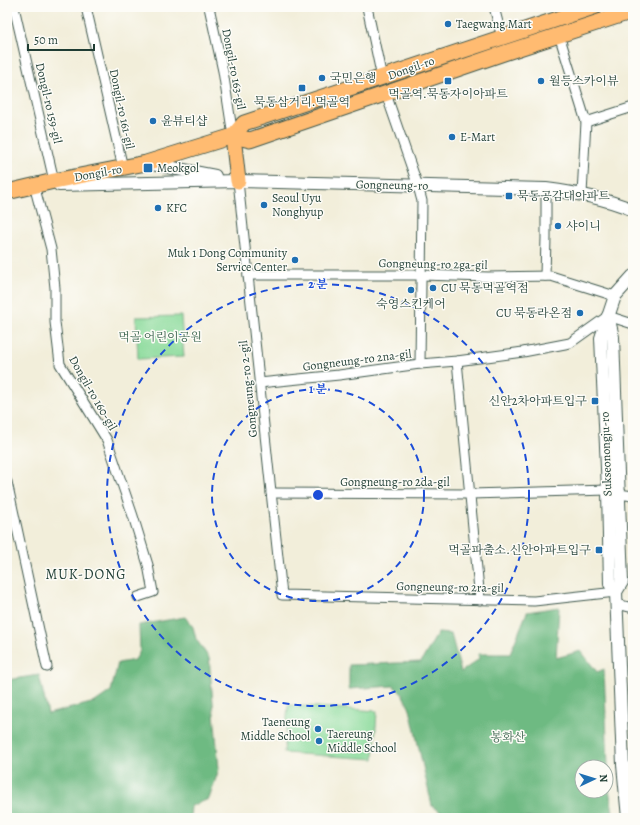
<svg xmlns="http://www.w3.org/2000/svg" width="640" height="825" font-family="Alegreya,'Noto Serif KR',serif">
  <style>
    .green { fill: #89da9a; stroke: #548c67 }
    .forest { fill: #6eba82; stroke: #467c5b; fill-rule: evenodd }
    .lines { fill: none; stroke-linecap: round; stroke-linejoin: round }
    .minor-casing { stroke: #3f584d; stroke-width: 11 }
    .tertiary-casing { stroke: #3f584d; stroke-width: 14 }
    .primary-casing { stroke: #3f584d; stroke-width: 17 }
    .minor { stroke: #fff; stroke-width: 9 }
    .tertiary { stroke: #fff; stroke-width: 12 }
    .primary { stroke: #ffbb71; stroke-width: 15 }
    .ring { fill: none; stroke: #1d4ed8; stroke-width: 2; stroke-dasharray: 7 5 }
    .poi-dot { fill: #1f6fb2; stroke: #fdfcf7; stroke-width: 1.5 }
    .labels { text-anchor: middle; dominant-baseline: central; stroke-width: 3; stroke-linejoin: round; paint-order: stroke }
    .poi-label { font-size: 12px; fill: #1f3d34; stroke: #fdfcf7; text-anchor: start }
    .street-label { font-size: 12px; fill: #1f3d34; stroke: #fdfcf7 }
    .park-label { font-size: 12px; fill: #3a644e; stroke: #fdfcf7 }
    .quarter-label { font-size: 14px; letter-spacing: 1px; fill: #1f3d34; stroke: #fdfcf7 }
    .centre { fill: #1d4ed8; stroke: #fdfcf7; stroke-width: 2 }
    .ring-label { font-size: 12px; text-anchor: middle; font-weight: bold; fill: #1d4ed8; stroke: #fdfcf7; stroke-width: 3; stroke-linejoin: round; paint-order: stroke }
  </style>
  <rect width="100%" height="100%" fill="#fdfcf7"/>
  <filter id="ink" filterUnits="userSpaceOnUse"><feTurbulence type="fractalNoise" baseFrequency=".025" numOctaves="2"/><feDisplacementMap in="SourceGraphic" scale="8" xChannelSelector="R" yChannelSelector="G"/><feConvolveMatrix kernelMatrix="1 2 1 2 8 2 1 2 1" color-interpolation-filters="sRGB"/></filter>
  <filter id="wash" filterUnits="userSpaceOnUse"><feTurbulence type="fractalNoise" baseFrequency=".012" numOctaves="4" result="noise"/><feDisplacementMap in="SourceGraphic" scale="16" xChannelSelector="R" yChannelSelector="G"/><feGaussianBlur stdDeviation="0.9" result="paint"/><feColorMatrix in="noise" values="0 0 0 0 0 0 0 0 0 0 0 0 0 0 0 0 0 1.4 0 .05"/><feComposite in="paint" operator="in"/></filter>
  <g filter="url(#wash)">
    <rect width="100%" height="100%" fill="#f2eeda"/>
    <!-- green -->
    <g class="green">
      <polygon points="181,316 184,357 138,359 136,317"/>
      <polygon points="288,705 377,711 374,759 284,753"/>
    </g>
    <!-- forest -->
    <g class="forest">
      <path d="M 559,607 L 556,658 L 581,651 L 597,672 L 604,669 L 609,789 L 614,818 L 446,818 L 441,812 L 432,806 L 410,709 L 401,692 L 393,686 L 349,689 L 349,665 L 421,662 L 438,633 L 451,634 L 461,672 L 479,659 L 478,654 L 510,654 L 527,612 ZM 582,767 L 606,767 L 606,791 L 582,791 Z"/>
      <polygon points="185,617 193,627 196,639 209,658 219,769 209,799 191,806 190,818 7,818 7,680 39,675 48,714 95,702 111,691 118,663 135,660 140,651 139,625"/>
    </g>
  </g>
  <g filter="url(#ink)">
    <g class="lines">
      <defs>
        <g id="minor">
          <polyline points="14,7 54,181"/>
          <polyline points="86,7 123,168"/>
          <polyline points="209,7 223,71 233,136"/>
          <polyline points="367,7 382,78"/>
          <polyline points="494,7 502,38"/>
          <polyline points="559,35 586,122 582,194"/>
          <polyline points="386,94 418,186 422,201 420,364"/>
          <polyline points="586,122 633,107"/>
          <polyline points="238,181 282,595 534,601 616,592"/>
          <polyline points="34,185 51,249 55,288 55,322 60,364 107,440 133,516 148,565 153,592 138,597"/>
          <polyline points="248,275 421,275 488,277 551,276 615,296"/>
          <polyline points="545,276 546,238 546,189"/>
          <polyline points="457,361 480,600"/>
          <polyline points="259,383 339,375 420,364 457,361 523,352 570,343 608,316 633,324"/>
          <polyline points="7,482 47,667"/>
          <polyline points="271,493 471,494 608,490"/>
          <polyline points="619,494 633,496"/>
          <polyline points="617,604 633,608"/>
        </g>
        <g id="tertiary">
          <polyline points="147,163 215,176"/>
          <path d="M 59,185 L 238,181 L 546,189 C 575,193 605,198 633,210"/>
          <polyline points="608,316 613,337 622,582 616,592 623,765 628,818"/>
          <polyline points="616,592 610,584 608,490 601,338 615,296 633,276"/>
        </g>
        <g id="primary">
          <polyline points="233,136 244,123 594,7"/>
          <polyline points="233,136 238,181"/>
          <polyline points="7,192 54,181 146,163 233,136 250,140 504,53 633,11"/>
        </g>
      </defs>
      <!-- minor casing -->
      <use href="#minor" class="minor-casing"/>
      <!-- tertiary casing -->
      <use href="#tertiary" class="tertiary-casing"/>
      <!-- primary casing -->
      <use href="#primary" class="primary-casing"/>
      <!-- minor -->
      <use href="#minor" class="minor"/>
      <!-- tertiary -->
      <use href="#tertiary" class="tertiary"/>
      <!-- primary -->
      <use href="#primary" class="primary"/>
    </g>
  </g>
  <!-- distance rings -->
  <g class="ring">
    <circle cx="318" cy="495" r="106"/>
    <circle cx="318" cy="495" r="211"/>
  </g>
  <!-- markers -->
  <g class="poi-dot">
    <circle cx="448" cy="24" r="4"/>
    <circle cx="322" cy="78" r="4"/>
    <rect x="444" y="77" width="8" height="8" rx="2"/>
    <circle cx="541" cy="81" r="4"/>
    <rect x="298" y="84" width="8" height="8" rx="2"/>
    <circle cx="153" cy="121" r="4"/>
    <circle cx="452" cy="137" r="4"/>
    <rect x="143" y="163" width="10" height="10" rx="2"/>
    <rect x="505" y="192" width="8" height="8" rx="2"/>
    <circle cx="264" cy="205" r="4"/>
    <circle cx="158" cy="208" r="4"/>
    <circle cx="558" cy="226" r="4"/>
    <circle cx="295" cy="260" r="4"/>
    <circle cx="433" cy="288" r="4"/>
    <circle cx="411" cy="290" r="4"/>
    <circle cx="580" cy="313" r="4"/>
    <rect x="591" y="397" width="8" height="8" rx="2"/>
    <rect x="595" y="546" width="8" height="8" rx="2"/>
    <circle cx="318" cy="729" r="4"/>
    <circle cx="319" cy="741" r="4"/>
  </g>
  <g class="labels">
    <!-- poi labels -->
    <g class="poi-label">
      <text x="456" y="24">Taegwang Mart</text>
      <text x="330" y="78">국민은행</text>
      <text x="549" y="81">월등스카이뷰</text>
      <text x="448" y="94" text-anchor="middle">먹골역.묵동자이아파트</text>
      <text x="302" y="102" text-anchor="middle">묵동삼거리.먹골역</text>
      <text x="161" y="121">윤뷰티샵</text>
      <text x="460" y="137">E-Mart</text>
      <text x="157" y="168">Meokgol</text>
      <text x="517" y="196">묵동공감대아파트</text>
      <text x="272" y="198">Seoul Uyu<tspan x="272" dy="14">Nonghyup</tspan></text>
      <text x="166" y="208">KFC</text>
      <text x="566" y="226">샤이니</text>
      <text x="287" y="253" text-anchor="end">Muk 1 Dong Community<tspan x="287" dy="14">Service Center</tspan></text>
      <text x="441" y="288">CU 묵동먹골역점</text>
      <text x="411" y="304" text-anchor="middle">숙영스킨케어</text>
      <text x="572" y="313" text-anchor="end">CU 묵동라온점</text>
      <text x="587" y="401" text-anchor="end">신안2차아파트입구</text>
      <text x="591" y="550" text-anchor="end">먹골파출소.신안아파트입구</text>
      <text x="310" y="722" text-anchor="end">Taeneung<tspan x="310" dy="14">Middle School</tspan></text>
      <text x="327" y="734">Taereung<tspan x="327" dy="14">Middle School</tspan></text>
    </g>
    <!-- street labels -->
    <g class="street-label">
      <text transform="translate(411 68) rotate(-19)">Dongil-ro</text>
      <text transform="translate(234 69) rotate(79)">Dongil-ro 163-gil</text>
      <text transform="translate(49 103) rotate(77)">Dongil-ro 159-gil</text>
      <text transform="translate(122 109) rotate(78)">Dongil-ro 161-gil</text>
      <text transform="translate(98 173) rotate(-10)">Dongil-ro</text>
      <text transform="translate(392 185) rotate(1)">Gongneung-ro</text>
      <text transform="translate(433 264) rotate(1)">Gongneung-ro 2ga-gil</text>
      <text transform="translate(357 360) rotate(-7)">Gongneung-ro 2na-gil</text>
      <text transform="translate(248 389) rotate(-96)">Gongneung-ro 2-gil</text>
      <text transform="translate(93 393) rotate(60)">Dongil-ro 160-gil</text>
      <text transform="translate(606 454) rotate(-92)">Sukseonongju-ro</text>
      <text x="395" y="482">Gongneung-ro 2da-gil</text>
      <text transform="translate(450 587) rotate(1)">Gongneung-ro 2ra-gil</text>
    </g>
    <!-- park labels -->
    <g class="park-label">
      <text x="160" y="337">먹골 어린이공원</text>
      <text x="508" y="737">봉화산</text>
    </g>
    <!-- quarter labels -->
    <g class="quarter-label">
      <text x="86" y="574">MUK-DONG</text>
    </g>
  </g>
  <circle cx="318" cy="495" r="6" class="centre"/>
  <g class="ring-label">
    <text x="318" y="288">2 분</text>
    <text x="318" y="393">1 분</text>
  </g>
  <!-- margin -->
  <rect width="640" height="825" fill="none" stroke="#fdfcf7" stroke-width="24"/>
  <!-- north arrow -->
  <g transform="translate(594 779) rotate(86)"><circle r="19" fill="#fdfcf7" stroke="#a4b0a9"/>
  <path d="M0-3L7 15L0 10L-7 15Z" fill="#1f6fb2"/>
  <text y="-6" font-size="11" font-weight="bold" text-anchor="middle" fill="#1f3d34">N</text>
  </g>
  <!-- scale -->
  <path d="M28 44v6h66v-6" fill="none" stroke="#1f3d34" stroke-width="2"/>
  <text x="34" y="44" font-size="12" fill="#1f3d34" stroke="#fdfcf7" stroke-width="3" paint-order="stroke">50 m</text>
</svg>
